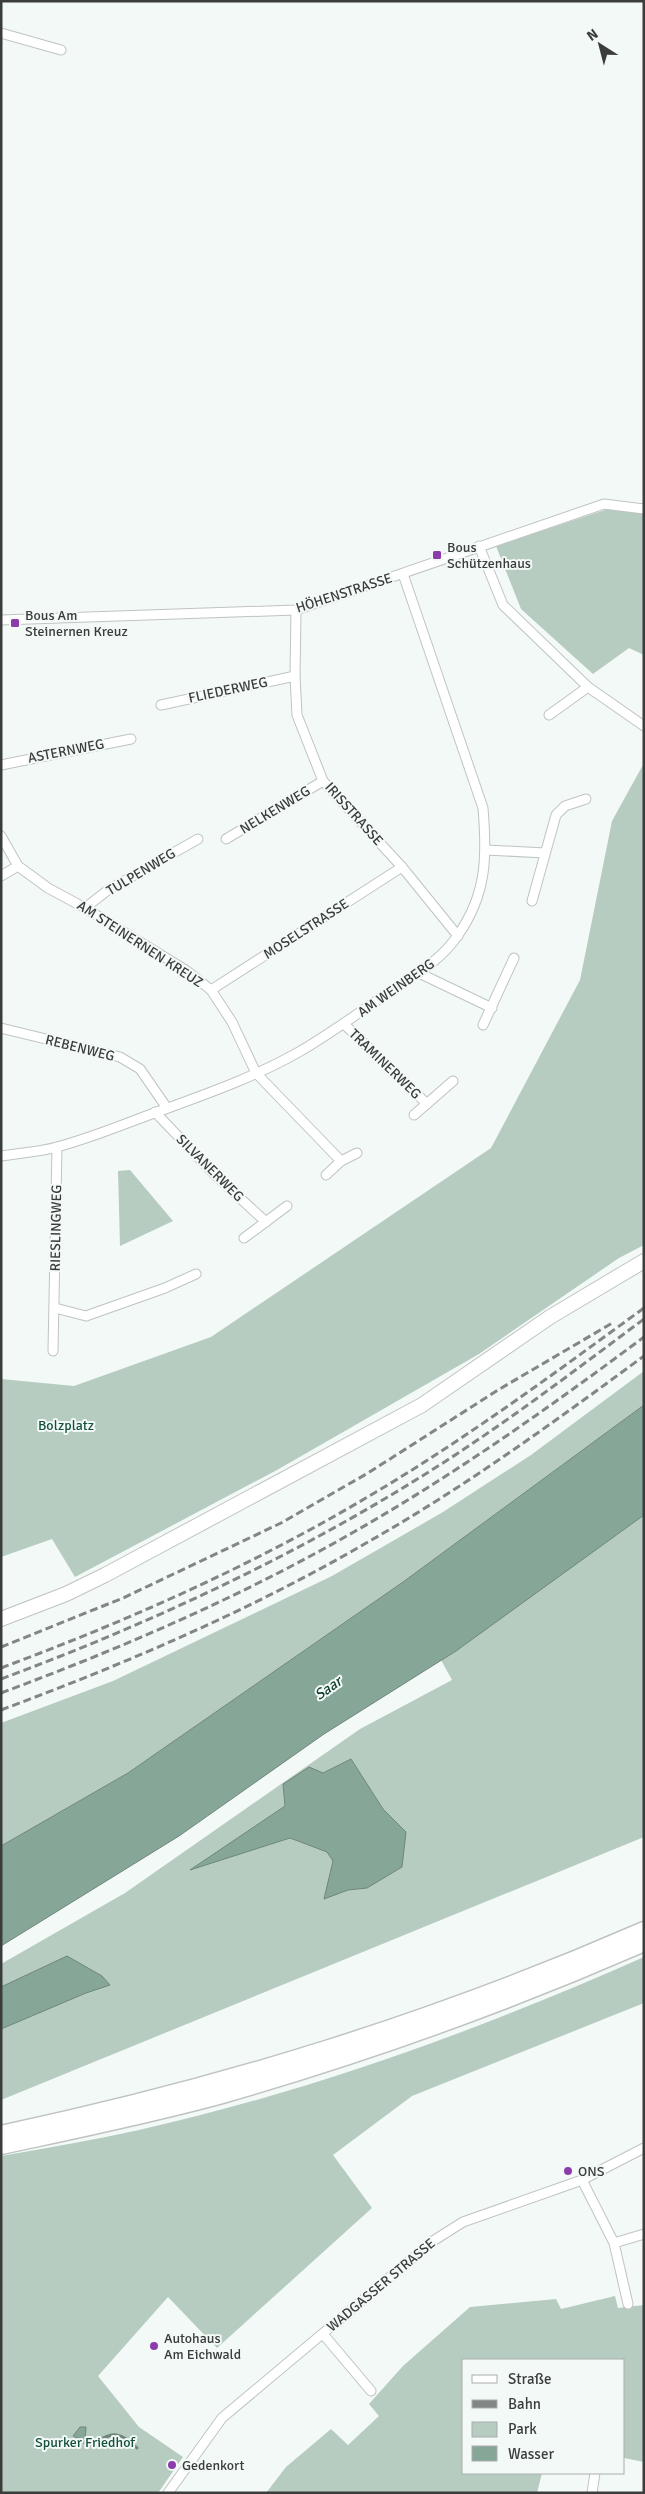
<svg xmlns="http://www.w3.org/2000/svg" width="645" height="2494" font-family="Signika,sans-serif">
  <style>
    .green { fill: #b6ccc1 }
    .water { fill: #86a698; stroke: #70867c }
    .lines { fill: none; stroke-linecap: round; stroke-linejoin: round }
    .stream { stroke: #70867c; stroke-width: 3 }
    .minor-casing { stroke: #bfc4c2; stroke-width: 11 }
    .primary-casing { stroke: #bfc4c2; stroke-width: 16 }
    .motorway-casing { stroke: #bfc4c2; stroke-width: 19 }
    .minor { stroke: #fff; stroke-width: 9 }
    .primary { stroke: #fff; stroke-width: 14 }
    .motorway { stroke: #fff; stroke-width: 16 }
    .rail { stroke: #828684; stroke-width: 3; stroke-dasharray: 8 4; stroke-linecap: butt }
    .poi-dot { fill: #8d3cab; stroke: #f3f9f6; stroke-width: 2 }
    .labels { text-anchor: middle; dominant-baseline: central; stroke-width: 4; stroke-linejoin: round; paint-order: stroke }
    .poi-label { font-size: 14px; fill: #3b3d3c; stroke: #f3f9f6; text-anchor: start }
    .street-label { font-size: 14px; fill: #3b3d3c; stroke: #f3f9f6 }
    .park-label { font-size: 14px; fill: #14513c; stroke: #f3f9f6 }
    .water-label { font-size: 15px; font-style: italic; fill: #103d2d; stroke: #f3f9f6 }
  </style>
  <rect width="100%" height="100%" fill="#f3f9f6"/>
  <!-- green -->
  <g class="green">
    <polygon points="608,509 644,512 644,655 629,648 593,674 521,609 496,546"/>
    <polygon points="644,763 644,1245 619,1258 479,1354 277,1470 75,1577 52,1539 1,1557 1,1379 74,1386 211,1337 491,1148 580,980 612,821"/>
    <polygon points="130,1170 173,1221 120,1246 118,1171"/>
    <polygon points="644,1371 644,1405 403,1582 128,1773 1,1846 1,1723 113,1681 332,1576 443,1512 531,1455"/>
    <polygon points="644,1515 644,1837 1,2100 1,1964 125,1893 360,1729 452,1680 441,1660"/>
    <path d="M 644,1957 L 644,2003 L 412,2096 L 333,2155 L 372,2208 L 217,2348 L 168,2297 L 98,2376 L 139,2427 L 183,2457 L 158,2493 L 1,2493 L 1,2156 C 47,2148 93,2140 139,2130 C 312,2091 482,2029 644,1957 Z"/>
    <polygon points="615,2296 618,2308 644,2305 644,2462 624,2458 624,2360 464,2360 464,2473 542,2473 537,2493 266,2493 286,2467 331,2429 348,2445 379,2416 369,2404 403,2366 470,2307 556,2299 561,2309"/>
  </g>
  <!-- water -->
  <g class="water">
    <polygon points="644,1405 644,1515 456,1651 324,1734 179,1836 1,1946 1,1846 128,1773 403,1582"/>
    <polygon points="351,1759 383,1809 406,1832 402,1867 367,1888 348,1890 324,1899 333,1861 327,1852 290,1838 190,1870 285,1806 283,1784 309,1767 323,1773"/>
    <polygon points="67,1956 102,1976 110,1985 86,1993 1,2029 1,1987"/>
    <polygon points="80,2427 86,2427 85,2441 73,2436"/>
  </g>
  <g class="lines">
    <!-- stream -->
    <path class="stream" d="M 83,2441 L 87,2445 C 111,2435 116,2427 137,2448"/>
    <defs>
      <g id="minor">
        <polyline points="1,33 61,50"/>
        <polyline points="479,546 503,605 588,687 644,726"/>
        <polyline points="296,610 295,676 297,715 323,781 402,867 458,936"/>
        <polyline points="1,620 296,610 604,504 644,509"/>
        <polyline points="161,705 295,676"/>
        <polyline points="549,715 588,687"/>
        <polyline points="1,765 131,739"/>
        <polyline points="1,836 18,866 48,888 85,908 187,971 211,990 232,1022 256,1073 341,1161"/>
        <polyline points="226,839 323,781"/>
        <polyline points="486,850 545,853"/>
        <polyline points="1,876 18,866"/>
        <polyline points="532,901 556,815 565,806 586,799"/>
        <polyline points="85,908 108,890 198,839"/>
        <polyline points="419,973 492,1008"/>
        <polyline points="211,990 402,867"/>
        <polyline points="344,1024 427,1104"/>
        <polyline points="483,1025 514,958"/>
        <polyline points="1,1028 120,1057 140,1069 167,1108"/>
        <polyline points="155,1112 215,1175 266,1222"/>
        <polyline points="414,1115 453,1081"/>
        <path d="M 1,1156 C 20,1153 39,1152 57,1147 C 95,1137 131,1121 168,1108 C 212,1092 256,1076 297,1053 C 329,1035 358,1013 389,992 C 414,975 441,961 458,935 C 487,894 487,856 483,808 L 403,574"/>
        <polyline points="326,1175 341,1161 357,1153"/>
        <polyline points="244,1238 287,1206"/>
        <polyline points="55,1308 86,1316 165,1288 196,1274"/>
        <polyline points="53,1351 57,1147"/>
        <polyline points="582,2180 614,2243 644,2234"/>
        <polyline points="614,2243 628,2304"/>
        <polyline points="323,2334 371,2391"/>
        <polyline points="168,2493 222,2418 433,2241 463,2222 582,2180 644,2148"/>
        <polyline points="592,2493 595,2473"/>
      </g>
      <polyline id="primary" points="1,1619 66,1594 105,1575 422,1405 550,1317 644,1261"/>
      <g id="motorway">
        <path d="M 1,2134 C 226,2086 433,2022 644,1930"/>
        <path d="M 1,2146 C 75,2130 149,2115 222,2095 C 365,2054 507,2003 644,1943"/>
      </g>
    </defs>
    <!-- minor casing -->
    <use href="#minor" class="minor-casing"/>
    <!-- primary casing -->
    <use href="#primary" class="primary-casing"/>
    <!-- motorway casing -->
    <use href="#motorway" class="motorway-casing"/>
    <!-- minor -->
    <use href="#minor" class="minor"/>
    <!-- primary -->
    <use href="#primary" class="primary"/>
    <!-- motorway -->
    <use href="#motorway" class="motorway"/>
    <!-- rail -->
    <g class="rail">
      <polyline points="1,1647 123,1598 281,1523 368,1473 498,1390 614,1322"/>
      <path d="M 1,1668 C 132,1619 256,1564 376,1492 C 470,1436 556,1372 644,1308"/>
      <path d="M 1,1679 C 146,1625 287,1560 419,1478 C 497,1430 570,1374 644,1319"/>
      <path d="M 1,1693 C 122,1648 240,1597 352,1533 C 454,1475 550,1407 644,1337"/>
      <path d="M 1,1710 C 127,1663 251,1610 368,1542 C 465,1487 554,1422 644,1356"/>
    </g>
  </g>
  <!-- markers -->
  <g class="poi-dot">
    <rect x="432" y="550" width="10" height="10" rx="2.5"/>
    <rect x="10" y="618" width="10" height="10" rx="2.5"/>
    <circle cx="568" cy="2171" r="5"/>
    <circle cx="154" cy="2346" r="5"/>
    <circle cx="172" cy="2465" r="5"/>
  </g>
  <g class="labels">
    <!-- poi labels -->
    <g class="poi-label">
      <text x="447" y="547">Bous<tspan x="447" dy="16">Schützenhaus</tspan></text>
      <text x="25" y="615">Bous Am<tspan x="25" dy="16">Steinernen Kreuz</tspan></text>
      <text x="578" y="2171">ONS</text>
      <text x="164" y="2338">Autohaus<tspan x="164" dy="16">Am Eichwald</tspan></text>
      <text x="182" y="2465">Gedenkort</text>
    </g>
    <!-- street labels -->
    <g class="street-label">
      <text transform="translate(344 593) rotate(-18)">HÖHENSTRASSE</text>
      <text transform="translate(228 690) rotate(-12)">FLIEDERWEG</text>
      <text transform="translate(66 751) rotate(-11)">ASTERNWEG</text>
      <text transform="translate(275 810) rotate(-31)">NELKENWEG</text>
      <text transform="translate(354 814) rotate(48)">IRISSTRASSE</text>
      <text transform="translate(141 872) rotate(-31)">TULPENWEG</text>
      <text transform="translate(306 929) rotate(-33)">MOSELSTRASSE</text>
      <text transform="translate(140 944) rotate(33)">AM STEINERNEN KREUZ</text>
      <text transform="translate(396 988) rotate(-35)">AM WEINBERG</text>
      <text transform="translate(80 1048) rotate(14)">REBENWEG</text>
      <text transform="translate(385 1064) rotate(44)">TRAMINERWEG</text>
      <text transform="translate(210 1168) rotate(45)">SILVANERWEG</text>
      <text transform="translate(56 1228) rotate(-89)">RIESLINGWEG</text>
      <text transform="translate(381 2285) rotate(-40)">WADGASSER STRASSE</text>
    </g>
    <!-- park labels -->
    <g class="park-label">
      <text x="66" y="1425">Bolzplatz</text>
      <text x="85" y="2442">Spurker Friedhof</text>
    </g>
    <!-- water labels -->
    <g class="water-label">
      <text transform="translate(328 1688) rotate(-35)">Saar</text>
    </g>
  </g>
  <!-- border -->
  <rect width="645" height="2494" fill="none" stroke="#3b3d3c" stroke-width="5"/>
  <!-- legend -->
  <rect x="462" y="2359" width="162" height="115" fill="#f3f9f6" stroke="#a9aeac"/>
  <rect x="472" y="2375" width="25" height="8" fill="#ffffff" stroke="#a9aeac"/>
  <text x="508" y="2384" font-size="15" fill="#3b3d3c">Straße</text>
  <rect x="472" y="2400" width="25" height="8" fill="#828684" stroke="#a9aeac"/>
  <text x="508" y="2409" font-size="15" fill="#3b3d3c">Bahn</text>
  <rect x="472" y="2422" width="25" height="15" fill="#b6ccc1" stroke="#a9aeac"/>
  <text x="508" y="2434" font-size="15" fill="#3b3d3c">Park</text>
  <rect x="472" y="2446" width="25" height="15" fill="#86a698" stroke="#a9aeac"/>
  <text x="508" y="2459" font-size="15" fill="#3b3d3c">Wasser</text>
  <!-- north arrow -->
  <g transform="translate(600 45) rotate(324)" stroke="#f3f9f6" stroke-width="4" paint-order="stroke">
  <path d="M0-4L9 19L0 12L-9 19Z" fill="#3b3d3c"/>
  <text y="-8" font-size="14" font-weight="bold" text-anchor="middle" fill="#3b3d3c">N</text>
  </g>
</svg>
